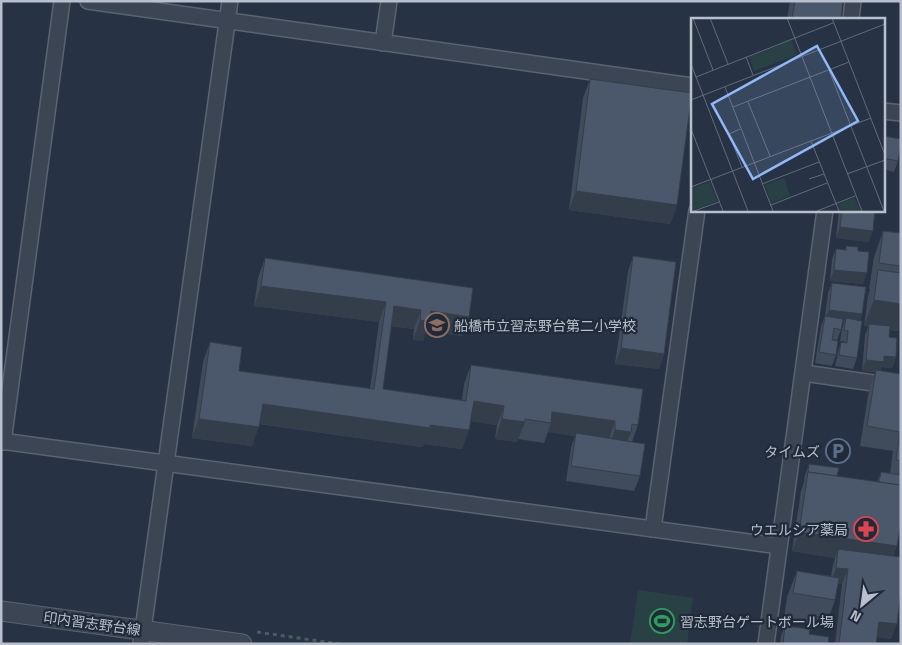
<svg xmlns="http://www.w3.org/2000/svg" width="902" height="645" font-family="'Titillium Web','Noto Sans JP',sans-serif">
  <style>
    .green { fill: #294145 }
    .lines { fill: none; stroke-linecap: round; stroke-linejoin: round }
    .minor-casing { stroke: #5a6371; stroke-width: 18 }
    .tertiary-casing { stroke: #5a6371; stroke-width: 21 }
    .path { stroke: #475e61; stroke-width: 3; stroke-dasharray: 4 4; stroke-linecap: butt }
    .minor { stroke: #3b4553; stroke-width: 15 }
    .tertiary { stroke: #3b4553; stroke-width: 19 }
    .wall { fill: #404b5b }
    .shaded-wall { fill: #343d4a }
    .building { fill: #4b576a; stroke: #343d4a }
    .labels { text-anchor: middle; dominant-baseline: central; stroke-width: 4.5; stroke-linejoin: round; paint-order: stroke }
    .poi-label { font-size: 14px; fill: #b9c0cd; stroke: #202a39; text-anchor: start }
    .street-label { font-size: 14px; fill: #b9c0cd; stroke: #202a39 }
    .inset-road { fill: none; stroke: #616b7b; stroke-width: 1 }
    .view { fill: #91b9fa; fill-opacity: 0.15; stroke: #91b9fa; stroke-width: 2.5 }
    .inset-edge { fill: none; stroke: #b9c0cd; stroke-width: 2.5 }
  </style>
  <rect width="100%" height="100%" fill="#273344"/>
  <!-- green -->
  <polygon class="green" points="638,590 693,598 687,644 630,644"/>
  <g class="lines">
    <defs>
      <g id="minor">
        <polyline points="88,1 692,86"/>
        <polyline points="851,19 853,1"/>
        <polyline points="383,43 389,1"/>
        <polyline points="883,111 901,113"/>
        <polyline points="804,373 901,387"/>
        <polyline points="1,441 779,546"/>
        <polyline points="3,442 62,1"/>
        <polyline points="653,529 697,210"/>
        <polyline points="141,644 230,1"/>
        <polyline points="766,644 825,210"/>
      </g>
      <polyline id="tertiary" points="1,611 242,644"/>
    </defs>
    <!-- minor casing -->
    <use href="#minor" class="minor-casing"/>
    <!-- tertiary casing -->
    <use href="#tertiary" class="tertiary-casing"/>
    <!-- path -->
    <polyline class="path" points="257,632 340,644"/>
    <!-- minor -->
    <use href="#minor" class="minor"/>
    <!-- tertiary -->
    <use href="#tertiary" class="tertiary"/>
  </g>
  <!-- wall -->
  <g class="wall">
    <polygon points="790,1 843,1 841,19 787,19"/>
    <polygon points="590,79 677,205 670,224 569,210 583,98"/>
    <polygon points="883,136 898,161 894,172 883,169"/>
    <polygon points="839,210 875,210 869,242 836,238"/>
    <polygon points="883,231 901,233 901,323 898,331 889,330 889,337 896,357 892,368 882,367 880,371 901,374 901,522 894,556 891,639 877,637 876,644 835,644 842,584 838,584 835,600 826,626 784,619 787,597 797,571 831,576 833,565 835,558 792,551 801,491 804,482 805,475 809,464 837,476 877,482 881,472 890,474 893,451 860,446 869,390 875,372 862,371 865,335 868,327 864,326 868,296 870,289 869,289 874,257"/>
    <polygon points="846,246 858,251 863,284 830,281 832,259 836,249 845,250"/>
    <polygon points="633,256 664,354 659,369 615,364 628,272"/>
    <polygon points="265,258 473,288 462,336 426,331 423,341 413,340 414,329 391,326 383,389 462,400 464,384 471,365 638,425 632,442 640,476 634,491 566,481 571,448 575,436 548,432 544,443 518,439 517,442 495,439 497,425 471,421 462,449 424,444 422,447 259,424 252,446 192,438 203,362 210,342 239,371 370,389 379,322 254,306 258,278"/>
    <polygon points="832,283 862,314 860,320 857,358 853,369 835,366 838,352 841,342 844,342 844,341 840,341 842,329 844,323 842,323 841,330 837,340 832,339 836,355 832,366 815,363 821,326 825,316 828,293"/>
    <polygon points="785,626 809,634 828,644 780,644 781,636"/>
  </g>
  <!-- shaded-wall -->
  <g class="shaded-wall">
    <polygon points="576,191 677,205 670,224 569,210"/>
    <polygon points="840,227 873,231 869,242 836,238"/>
    <polygon points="834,270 867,273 863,284 830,281"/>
    <polygon points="261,286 386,302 379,322 254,306"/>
    <polygon points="874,300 901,304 901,323 898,331 869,327 869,324 868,327 864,326"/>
    <polygon points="394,306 421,310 414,329 387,325"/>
    <polygon points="829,310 862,314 858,325 846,318 844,323 825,320"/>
    <polygon points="431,311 469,317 462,336 426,331 423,341 413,340 420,320"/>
    <polygon points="621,348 664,354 659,369 615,364"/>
    <polygon points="884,356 896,357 892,368 882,367 880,372 862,371 866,360"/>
    <polygon points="474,401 504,406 497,425 467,421"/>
    <polygon points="263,404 430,425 469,430 462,449 424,444 422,447 255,423"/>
    <polygon points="552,412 615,421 608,441 576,433 575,436 548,432 551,423"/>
    <polygon points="199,419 259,427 252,446 192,438"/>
    <polygon points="502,419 525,422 517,442 495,439"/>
    <polygon points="615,430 631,432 623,452 607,450"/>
    <polygon points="799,532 897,546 890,566 838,549 835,558 792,551"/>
    <polygon points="836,568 848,569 842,584 831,583"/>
    <polygon points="879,622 897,624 891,639 873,637"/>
  </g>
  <!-- building -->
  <g class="building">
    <polygon points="795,1 843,1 841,19 792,19"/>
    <polygon points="590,79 692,93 677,205 576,191"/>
    <polygon points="883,136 901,139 901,146 898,161 883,158"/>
    <polygon points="842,210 875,210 873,231 840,227"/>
    <polygon points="883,231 901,233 901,266 879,263"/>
    <polygon points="846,246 858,247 858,251 869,252 867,273 834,270 836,249 846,250"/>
    <polygon points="633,256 676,262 664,354 621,348"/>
    <polygon points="265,258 473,288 469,317 431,311 430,322 420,320 421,310 394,306 383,389 466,401 471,365 643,389 638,425 632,424 631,432 615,430 615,421 552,412 551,423 525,419 525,422 502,419 504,406 474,401 469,430 430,425 430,428 263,404 259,427 199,419 210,342 242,347 239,371 374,389 386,302 261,286"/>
    <polygon points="878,270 901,273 901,304 874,300"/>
    <polygon points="832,283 866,287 862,314 829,310"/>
    <polygon points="825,316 843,319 841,330 834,328 832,340 838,341 836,355 819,352"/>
    <polygon points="846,318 862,321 857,358 839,355 841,342 847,343 848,331 844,330"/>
    <polygon points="869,324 890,326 889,337 897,338 896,357 884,356 884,362 866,360"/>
    <polygon points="876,370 901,374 901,461 896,460 900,432 867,426"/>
    <polygon points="576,433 645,444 640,476 571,466"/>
    <polygon points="809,464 839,468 837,476 808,472"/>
    <polygon points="808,472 901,485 901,522 897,546 799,532"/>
    <polygon points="881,472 901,475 901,485 879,482"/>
    <polygon points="838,549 901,557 901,590 897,624 879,622 876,644 839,644 848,569 836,568"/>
    <polygon points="797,571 839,578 835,600 793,593"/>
    <polygon points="785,626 810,629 809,634 829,637 828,644 783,644"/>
  </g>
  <!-- icons -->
  <defs>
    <symbol id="school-ring" viewBox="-11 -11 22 22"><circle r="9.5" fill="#202a39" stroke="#8d6e63" stroke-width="1.5"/><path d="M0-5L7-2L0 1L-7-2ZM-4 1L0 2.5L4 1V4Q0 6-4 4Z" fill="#8d6e63"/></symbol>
    <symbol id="parking-ring" viewBox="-11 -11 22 22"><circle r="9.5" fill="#202a39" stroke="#5c6f8a" stroke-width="1.5"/><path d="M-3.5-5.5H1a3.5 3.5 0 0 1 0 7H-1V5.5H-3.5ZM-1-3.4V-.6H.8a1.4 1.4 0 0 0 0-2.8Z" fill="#5c6f8a"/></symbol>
    <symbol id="pharmacy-ring" viewBox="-11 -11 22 22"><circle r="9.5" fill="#202a39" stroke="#e0444e" stroke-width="1.5"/><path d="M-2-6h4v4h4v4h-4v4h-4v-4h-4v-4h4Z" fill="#e0444e"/></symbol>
    <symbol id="stadium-ring" viewBox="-11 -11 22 22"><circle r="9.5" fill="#202a39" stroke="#2e9e5b" stroke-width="1.5"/><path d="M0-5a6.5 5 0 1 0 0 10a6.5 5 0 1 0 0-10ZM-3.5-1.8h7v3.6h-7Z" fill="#2e9e5b"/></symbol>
  </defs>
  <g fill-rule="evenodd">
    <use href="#school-ring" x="423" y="311" width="28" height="28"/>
    <use href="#parking-ring" x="824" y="437" width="28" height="28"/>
    <use href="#pharmacy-ring" x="852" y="515" width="28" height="28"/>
    <use href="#stadium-ring" x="648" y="607" width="28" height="28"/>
  </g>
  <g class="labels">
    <!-- poi labels -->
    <g class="poi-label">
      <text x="454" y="325">船橋市立習志野台第二小学校</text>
      <text x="820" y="451" text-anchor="end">タイムズ</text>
      <text x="848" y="529" text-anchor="end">ウエルシア薬局</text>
      <text x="680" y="621">習志野台ゲートボール場</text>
    </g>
    <!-- street labels -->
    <g class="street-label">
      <text transform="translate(92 623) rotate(8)">印内習志野台線</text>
    </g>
  </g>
  <!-- overview -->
  <g transform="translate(691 18)">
    <rect width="194" height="194" fill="#273344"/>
    <path d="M 101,22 L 106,37 L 63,53 L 58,39 ZM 93,160 L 99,178 L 80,185 L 74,167 ZM 19,164 L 26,183 L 0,193 L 0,171 ZM 163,180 L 170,193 L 149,193 L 147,186 Z" fill="#294145"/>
    <path class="inset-road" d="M 2,0 L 22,52M 19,0 L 37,46M 96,0 L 171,193M 141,0 L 194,137M 55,39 L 62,57M 0,46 L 57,193M 138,52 L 193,193M 5,59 L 142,5M 34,69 L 82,193M 0,82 L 194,6M 57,84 L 79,138M 42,89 L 158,44M 0,111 L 32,193M 49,111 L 38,116 L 51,149M 120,123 L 148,193M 156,156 L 194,142M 118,161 L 133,156M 71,166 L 128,144M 0,169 L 180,100M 80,187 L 136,165M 3,193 L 28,184M 126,193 L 164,178"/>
    <path class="view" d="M 126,28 L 167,103 L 62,161 L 21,86 Z"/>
    <rect width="194" height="194" class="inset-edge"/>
  </g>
  <!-- border -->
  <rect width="902" height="645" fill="none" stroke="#b9c0cd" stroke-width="5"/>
  <!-- north arrow -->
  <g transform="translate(862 605) rotate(209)" stroke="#202a39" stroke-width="4" paint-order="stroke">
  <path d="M0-4L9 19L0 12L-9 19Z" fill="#b9c0cd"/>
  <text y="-8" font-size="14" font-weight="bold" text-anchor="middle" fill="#b9c0cd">N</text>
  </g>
</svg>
